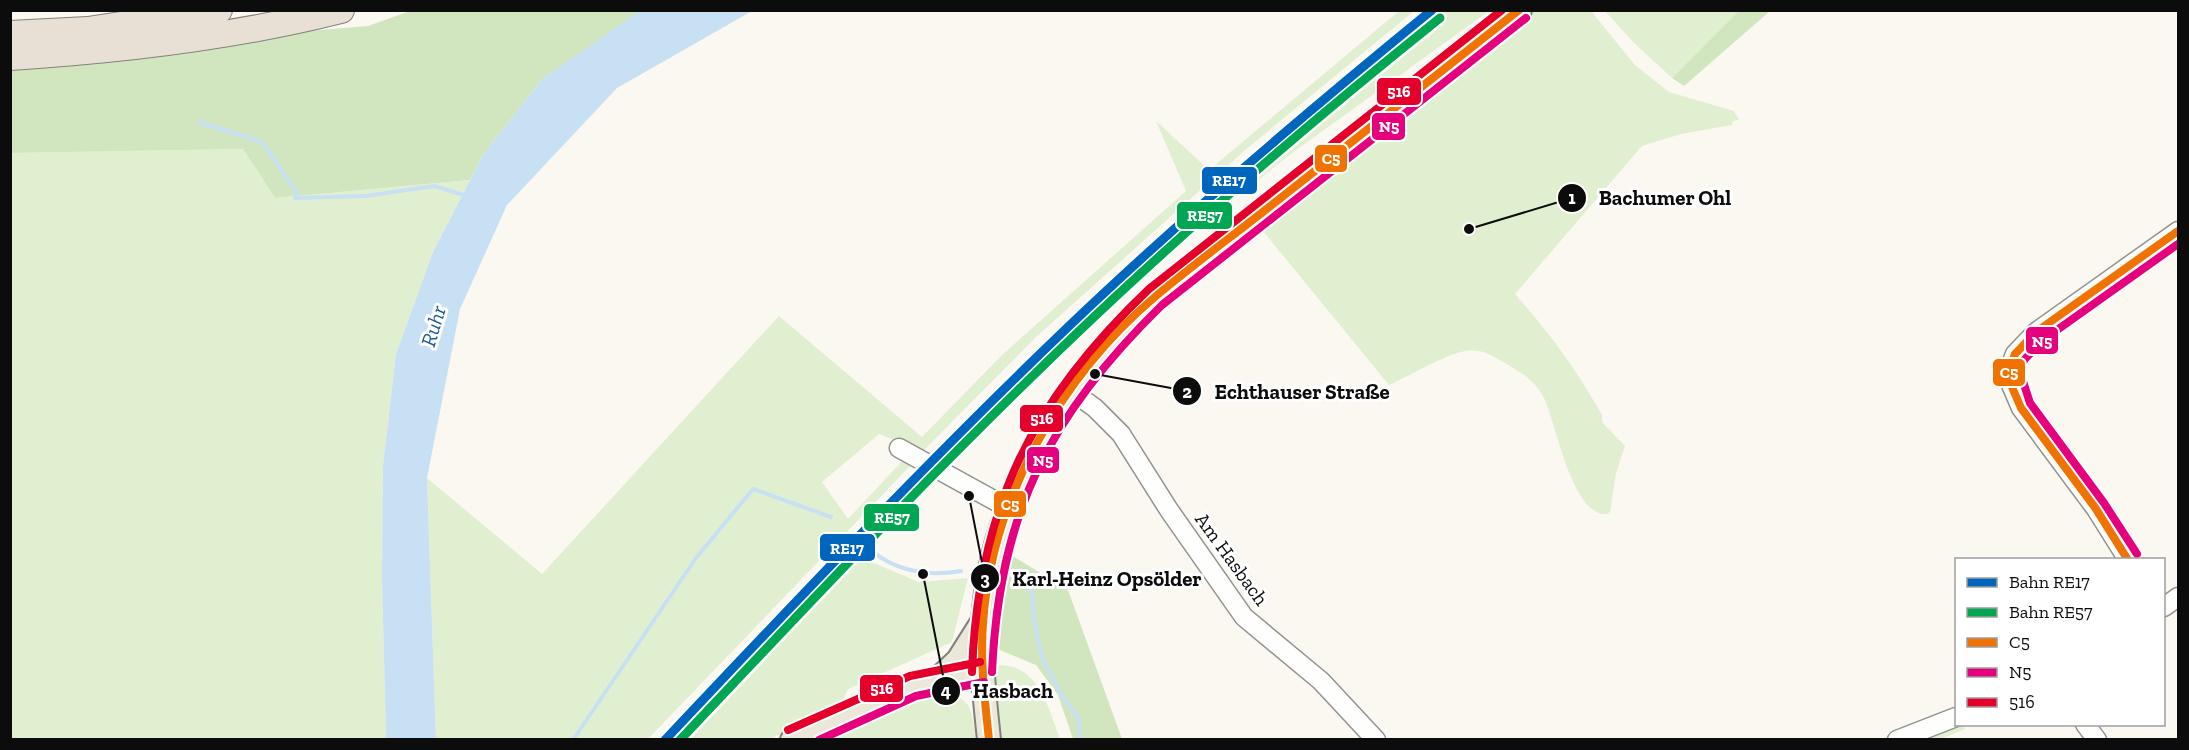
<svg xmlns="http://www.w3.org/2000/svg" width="2189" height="750" font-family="'Zilla Slab',serif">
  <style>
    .green { fill: #e1efd1 }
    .forest { fill: #d1e6bf }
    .water { fill: #c8e0f3 }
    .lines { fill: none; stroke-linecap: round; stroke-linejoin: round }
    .stream { stroke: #c8e0f3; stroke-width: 4 }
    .minor-casing { stroke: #93928f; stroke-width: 21 }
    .major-casing { stroke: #80807c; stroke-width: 26 }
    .highway-casing { stroke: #80807c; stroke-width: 28 }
    .minor { stroke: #fefefd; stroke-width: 18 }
    .major { stroke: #ebe8d9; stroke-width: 22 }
    .highway { stroke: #e8dfd5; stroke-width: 26 }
    .bus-1-casing { stroke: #fff; stroke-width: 12 }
    .bus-2-casing { stroke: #fff; stroke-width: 12 }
    .bus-3-casing { stroke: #fff; stroke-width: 12 }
    .bus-1 { stroke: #f07200; stroke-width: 8 }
    .bus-2 { stroke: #e5007d; stroke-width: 8 }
    .bus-3 { stroke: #e4002b; stroke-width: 8 }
    .rail-1-casing { stroke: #fff; stroke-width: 14 }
    .rail-2-casing { stroke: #fff; stroke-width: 14 }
    .rail-1 { stroke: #0065bd; stroke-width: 9 }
    .rail-2 { stroke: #00a651; stroke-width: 9 }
    .labels { text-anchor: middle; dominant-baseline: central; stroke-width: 6; stroke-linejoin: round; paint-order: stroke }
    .street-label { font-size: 20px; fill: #0c0c0c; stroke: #fff }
    .water-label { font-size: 21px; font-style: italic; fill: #1a5799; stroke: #fff }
    .leader { fill: none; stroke: #0c0c0c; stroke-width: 2 }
    .callout-dot { fill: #0c0c0c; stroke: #fff; stroke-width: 2 }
    .mark-label { font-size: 18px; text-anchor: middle; font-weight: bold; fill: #fff }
    .callout-label { font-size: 21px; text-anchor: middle; font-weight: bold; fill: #0c0c0c; stroke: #fff; stroke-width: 6; stroke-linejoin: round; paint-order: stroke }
    .line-badge { stroke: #fff; stroke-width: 2 }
    .badge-label { font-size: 16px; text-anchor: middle; font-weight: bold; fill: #fff }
  </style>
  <rect width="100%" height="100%" fill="#faf8f0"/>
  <!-- green -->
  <g class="green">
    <polygon points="1441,10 1489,11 1288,156 1128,285 1129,277 1254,164"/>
    <polygon points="1399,11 1414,11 1244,151 1036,337 923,451 879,434 822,482 848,519 905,458 913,463 648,739 436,739 427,478 542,574 779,316 922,437 1002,355 1186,191 1156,121 1209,170"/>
    <path d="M 1534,11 L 1591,11 L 1635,65 L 1669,92 L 1734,111 L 1739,120 L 1733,121 L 1732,125 L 1681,134 L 1642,146 L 1515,294 C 1549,332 1577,370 1602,415 L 1602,422 L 1625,446 L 1616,473 L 1610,512 L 1607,514 C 1572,518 1555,419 1544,398 C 1534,379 1520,372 1503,362 C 1490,354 1481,349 1465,351 C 1444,355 1409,376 1389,385 L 1258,225 Z"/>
    <polygon points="1605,11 1740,11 1672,78 1633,42"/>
    <polygon points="243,149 275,198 470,180 433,252 396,354 383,465 382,578 386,739 11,739 10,153"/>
    <polygon points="919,482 923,485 857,556 919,582 968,578 952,642 848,689 840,706 770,739 672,740"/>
    <path d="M 999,665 C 1039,665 1048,708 1060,739 L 1001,739 L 994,683 Z"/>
    <path d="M 935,693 C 972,695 971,706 976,739 L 807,740 L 907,697 Z"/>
    <polygon points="1956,724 1962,725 1965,729 1941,739 1913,740"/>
  </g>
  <!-- forest -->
  <g class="forest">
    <polygon points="1740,10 1770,11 1684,86 1672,78"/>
    <polygon points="410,11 641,11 541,80 483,155 470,180 275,198 243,149 11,153 10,55 368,26"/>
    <polygon points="1008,553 1068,590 1122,739 1073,739 1058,695 1036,665 995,648"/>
  </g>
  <!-- water -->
  <polygon class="water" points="641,10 752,11 617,88 507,205 460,309 427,478 436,739 386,739 382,578 383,465 396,354 433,252 483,155 541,80"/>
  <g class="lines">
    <!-- stream -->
    <g class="stream">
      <polyline points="199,122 262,142 296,191 295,198 366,196 434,186 467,196"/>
      <path d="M 866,546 C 893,571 926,577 961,571"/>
      <polyline points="1010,577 1026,582 1033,597 1033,613 1042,658 1064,699 1078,717 1080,740"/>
      <polyline points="573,740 696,558 753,489 831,517"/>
    </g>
    <defs>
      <g id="minor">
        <polyline points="1070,390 1095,408 1121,434 1169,510 1244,617 1321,681 1376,740"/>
        <polyline points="899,448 1008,508"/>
        <polyline points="2128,560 2096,509 2021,408 2009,380 2009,370 2015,354 2036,332 2178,231"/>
        <polyline points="2164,607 2178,597"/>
        <polyline points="2085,724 2097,740"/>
        <polyline points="1897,740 1956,717"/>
      </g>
      <g id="major">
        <polyline points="939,678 958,660 982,622"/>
        <polyline points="792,740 913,686 982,672"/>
        <path d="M 989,740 C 985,700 980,661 983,621 C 992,495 1063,379 1155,297 L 1520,10"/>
      </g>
      <g id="highway">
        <polyline points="10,34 88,30 219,10"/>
        <path d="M 10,57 C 121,50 234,37 341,10"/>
      </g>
    </defs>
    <!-- minor casing -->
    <use href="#minor" class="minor-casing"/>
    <!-- major casing -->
    <use href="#major" class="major-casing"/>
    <!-- highway casing -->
    <use href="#highway" class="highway-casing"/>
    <!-- minor -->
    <use href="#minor" class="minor"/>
    <!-- major -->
    <use href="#major" class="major"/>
    <!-- highway -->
    <use href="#highway" class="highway"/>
    <defs>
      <g id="bus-1">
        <polyline points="2128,560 2096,509 2021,408 2009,380 2009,370 2015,354 2036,332 2178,231"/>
        <path d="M 989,740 C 985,701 980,663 983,624 C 991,499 1061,376 1156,296 C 1194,264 1234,235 1273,204 C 1355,139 1437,75 1519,10"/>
      </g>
      <g id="bus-2">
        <polyline points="2137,554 2104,503 2030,403 2020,372 2024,360 2043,340 2178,244"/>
        <path d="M 992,672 C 999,513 1049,416 1162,305 L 1526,18"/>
        <polyline points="819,740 916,696 984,682"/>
      </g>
      <g id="bus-3">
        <path d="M 972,672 C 978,508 1031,401 1149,289 L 1502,10"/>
        <polyline points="788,730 910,676 980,662"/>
      </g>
    </defs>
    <!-- bus-1 casing -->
    <use href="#bus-1" class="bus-1-casing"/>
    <!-- bus-2 casing -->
    <use href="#bus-2" class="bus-2-casing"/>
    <!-- bus-3 casing -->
    <use href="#bus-3" class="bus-3-casing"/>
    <!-- bus-1 -->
    <use href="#bus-1" class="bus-1"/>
    <!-- bus-2 -->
    <use href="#bus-2" class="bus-2"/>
    <!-- bus-3 -->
    <use href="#bus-3" class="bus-3"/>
    <defs>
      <path id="rail-1" d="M 665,740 C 797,600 928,461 1067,328 C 1184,216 1307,112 1432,10"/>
      <path id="rail-2" d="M 680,740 C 809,603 938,466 1074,336 C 1191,224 1314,119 1440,18"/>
    </defs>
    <!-- rail-1 casing -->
    <use href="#rail-1" class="rail-1-casing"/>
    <!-- rail-2 casing -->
    <use href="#rail-2" class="rail-2-casing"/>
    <!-- rail-1 -->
    <use href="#rail-1" class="rail-1"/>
    <!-- rail-2 -->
    <use href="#rail-2" class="rail-2"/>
  </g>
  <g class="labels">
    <!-- street labels -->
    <g class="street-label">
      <text transform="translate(1232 559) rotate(54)">Am Hasbach</text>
    </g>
    <!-- water labels -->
    <g class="water-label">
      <text transform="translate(433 326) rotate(-73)">Ruhr</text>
    </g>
  </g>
  <!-- callouts -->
  <path class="leader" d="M1469 229L1572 198M1095 374L1187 391M969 496L985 578M923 574L946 691"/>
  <g class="callout-dot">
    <circle cx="1469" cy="229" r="6"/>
    <circle cx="1095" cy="374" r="6"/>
    <circle cx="969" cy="496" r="6"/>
    <circle cx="923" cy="574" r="6"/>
    <circle cx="1572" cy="198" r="15"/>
    <circle cx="1187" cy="391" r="15"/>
    <circle cx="985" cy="578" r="15"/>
    <circle cx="946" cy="691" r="15"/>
  </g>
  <g class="mark-label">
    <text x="1572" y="204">1</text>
    <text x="1187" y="398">2</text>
    <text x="985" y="585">3</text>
    <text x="946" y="697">4</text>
  </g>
  <g class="callout-label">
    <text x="1665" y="205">Bachumer Ohl</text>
    <text x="1302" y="399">Echthauser Straße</text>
    <text x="1107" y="586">Karl-Heinz Opsölder</text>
    <text x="1013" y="698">Hasbach</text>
  </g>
  <g class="line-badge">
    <rect x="1376" y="77" width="46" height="29" rx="6" fill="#e4002b"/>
    <rect x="1371" y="112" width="35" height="29" rx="6" fill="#e5007d"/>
    <rect x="1314" y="144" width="34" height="29" rx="6" fill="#f07200"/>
    <rect x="1201" y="166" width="57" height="29" rx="6" fill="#0065bd"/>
    <rect x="1176" y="201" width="57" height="29" rx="6" fill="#00a651"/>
    <rect x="2025" y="326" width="34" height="29" rx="6" fill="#e5007d"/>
    <rect x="1992" y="358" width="34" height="29" rx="6" fill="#f07200"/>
    <rect x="1019" y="404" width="45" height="29" rx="6" fill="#e4002b"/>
    <rect x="1026" y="446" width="34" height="28" rx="6" fill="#e5007d"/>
    <rect x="993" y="490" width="34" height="28" rx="6" fill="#f07200"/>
    <rect x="863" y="503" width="57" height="29" rx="6" fill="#00a651"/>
    <rect x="819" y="533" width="57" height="29" rx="6" fill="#0065bd"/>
    <rect x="859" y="674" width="45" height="29" rx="6" fill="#e4002b"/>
  </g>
  <g class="badge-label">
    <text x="1399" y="97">516</text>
    <text x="1389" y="132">N5</text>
    <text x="1331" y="164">C5</text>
    <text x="1229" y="186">RE17</text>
    <text x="1205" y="221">RE57</text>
    <text x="2042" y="347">N5</text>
    <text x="2009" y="378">C5</text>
    <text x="1042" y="424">516</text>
    <text x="1043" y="466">N5</text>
    <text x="1010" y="510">C5</text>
    <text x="892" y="523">RE57</text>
    <text x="847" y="554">RE17</text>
    <text x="882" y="694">516</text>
  </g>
  <!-- border -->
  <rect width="2189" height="750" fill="none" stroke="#0c0c0c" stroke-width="24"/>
  <!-- legend -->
  <rect x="1955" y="558" width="210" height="168" fill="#ffffff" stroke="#9e9e9e" stroke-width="1.5"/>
  <rect x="1967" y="578" width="30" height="9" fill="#0065bd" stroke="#9e9e9e" stroke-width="1.5"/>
  <text x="2009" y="588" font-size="18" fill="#0c0c0c">Bahn RE17</text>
  <rect x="1967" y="608" width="30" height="9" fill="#00a651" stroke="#9e9e9e" stroke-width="1.5"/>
  <text x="2009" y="618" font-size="18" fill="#0c0c0c">Bahn RE57</text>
  <rect x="1967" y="638" width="30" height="9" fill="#f07200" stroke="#9e9e9e" stroke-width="1.5"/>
  <text x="2009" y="648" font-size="18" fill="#0c0c0c">C5</text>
  <rect x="1967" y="668" width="30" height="9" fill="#e5007d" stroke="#9e9e9e" stroke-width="1.5"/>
  <text x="2009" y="678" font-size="18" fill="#0c0c0c">N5</text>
  <rect x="1967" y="698" width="30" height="9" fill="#e4002b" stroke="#9e9e9e" stroke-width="1.5"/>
  <text x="2009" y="708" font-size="18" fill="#0c0c0c">516</text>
</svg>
